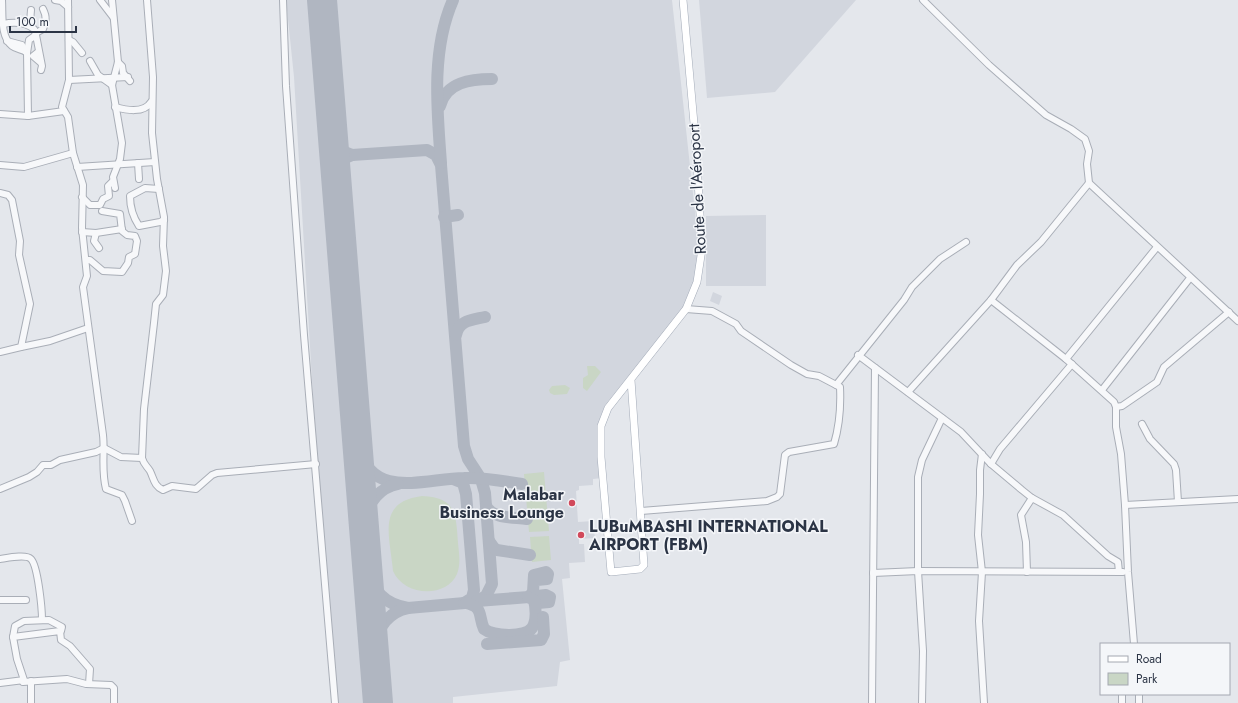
<svg xmlns="http://www.w3.org/2000/svg" width="1238" height="703" font-family="Jost,sans-serif">
  <style>
    .built { fill: #d2d6de }
    .green { fill: #c9d6c5 }
    .lines { fill: none; stroke-linecap: round; stroke-linejoin: round }
    .taxiway { stroke: #b0b6c1; stroke-width: 12 }
    .runway { stroke: #b0b6c1; stroke-width: 30 }
    .minor-casing { stroke: #a9aeb7; stroke-width: 8 }
    .major-casing { stroke: #a3abb8; stroke-width: 8 }
    .minor { stroke: #f7f8fa; stroke-width: 6 }
    .major { stroke: #fff; stroke-width: 7 }
    .poi-dot { fill: #d1495b; stroke: #f4f6f9; stroke-width: 1.5 }
    .labels { text-anchor: middle; dominant-baseline: central; stroke-width: 3; stroke-linejoin: round; paint-order: stroke }
    .street-label { font-size: 16px; fill: #2b3445; stroke: #f4f6f9 }
    .poi-label { font-size: 16px; font-weight: bold; fill: #2b3445; stroke: #f4f6f9; text-anchor: end }
  </style>
  <rect width="100%" height="100%" fill="#e4e7ec"/>
  <!-- built -->
  <g class="built">
    <polygon points="286,0 672,0 698,240 697,266 694,280 680,313 605,405 601,415 599,422 602,478 593,479 593,485 579,486 579,490 576,491 578,522 593,521 595,538 579,539 579,544 584,544 585,562 569,563 570,578 562,579 570,660 560,662 557,686 453,697 453,703 338,703 317,464 294,77"/>
    <polygon points="699,0 856,0 775,92 707,98"/>
    <polygon points="766,215 766,286 706,286 706,216"/>
    <polygon points="713,292 722,296 719,305 710,301"/>
  </g>
  <!-- green -->
  <g class="green">
    <polygon points="587,366 595,366 601,372 587,391 583,388 583,378 588,375"/>
    <polygon points="565,385 570,388 567,394 554,395 550,393 549,390 552,386"/>
    <polygon points="544,472 549,531 529,532 524,474"/>
    <path d="M 422,496 C 456,497 456,514 458,543 C 459,553 461,564 457,574 C 447,598 404,597 393,571 C 390,536 376,502 422,496 Z"/>
    <polygon points="549,536 551,560 532,562 530,537"/>
  </g>
  <g class="lines">
    <!-- taxiway -->
    <g class="taxiway">
      <path d="M 440,106 C 446,82 471,79 492,79"/>
      <path d="M 333,140 L 340,150 L 352,155 L 427,150 L 436,155 L 441,165 L 464,446 L 468,459 L 481,479 L 485,493 L 492,584 L 486,596 L 476,602 L 408,608 C 384,604 373,591 368,569"/>
      <path d="M 441,163 C 437,109 431,50 453,0"/>
      <polyline points="336,173 343,159 352,155"/>
      <polyline points="444,217 458,215"/>
      <path d="M 456,335 C 459,320 472,320 485,317"/>
      <path d="M 358,448 C 374,500 422,479 464,478 C 483,477 503,481 522,484"/>
      <polyline points="453,479 463,483 466,494 474,590 472,598 464,603"/>
      <path d="M 486,506 C 493,519 513,517 527,519"/>
      <path d="M 364,519 C 370,501 379,488 398,484"/>
      <polyline points="489,541 494,548 497,550 530,555"/>
      <polyline points="529,597 546,595 550,597 549,602 538,603"/>
      <polyline points="477,601 529,597 533,592 534,575 546,572 548,574 547,579 537,580"/>
      <path d="M 466,603 C 484,607 478,616 484,629 C 493,636 525,638 532,628 C 537,621 536,608 534,600 L 528,597"/>
      <polyline points="487,644 541,640 544,634 543,617"/>
      <path d="M 374,645 C 379,627 388,612 408,608"/>
    </g>
    <!-- runway -->
    <polyline class="runway" points="322,0 378,703"/>
    <defs>
      <g id="minor">
        <path d="M 2,0 C 3,15 0,36 12,46 C 17,50 23,49 27,53 L 28,116"/>
        <polyline points="55,0 61,1 68,7"/>
        <path d="M 68,0 L 69,80 L 62,107 L 68,117 L 73,153 L 83,185 L 82,228 L 87,276 L 83,287 L 103,435 C 105,453 101,470 106,489 L 122,495 L 125,501 L 132,521"/>
        <polyline points="100,0 113,17"/>
        <polyline points="112,0 118,62 112,85 122,143 120,159 113,177 115,188"/>
        <polyline points="283,0 286,86 304,335 335,703"/>
        <polyline points="923,0 989,65 1046,115 1071,129 1085,139 1089,151 1087,164 1089,183 1238,321"/>
        <polyline points="31,10 30,22 32,27"/>
        <path d="M 3,24 C 13,22 25,22 34,29 L 36,35 L 29,40 L 27,53"/>
        <path d="M 36,33 L 43,29 C 46,21 47,17 43,9"/>
        <polyline points="36,35 42,66 41,70"/>
        <polyline points="69,40 73,42 82,53"/>
        <polyline points="7,41 22,45 25,51"/>
        <polyline points="38,52 33,56 40,62"/>
        <polyline points="90,61 98,75 112,85"/>
        <polyline points="118,62 122,66 123,73 130,81"/>
        <polyline points="69,80 128,77"/>
        <path d="M 115,107 C 126,110 144,114 151,102"/>
        <polyline points="0,114 28,116 64,111"/>
        <polyline points="138,163 139,179"/>
        <polyline points="0,165 24,167 73,153"/>
        <polyline points="77,167 155,162"/>
        <path d="M 159,189 L 145,188 L 130,196 C 130,207 133,217 139,226 L 160,222 L 164,220"/>
        <polyline points="0,193 8,195 12,200 20,241 19,255 30,304 21,347 0,352"/>
        <polyline points="82,197 90,205 100,205 103,199 109,196 108,186 113,181"/>
        <polyline points="82,232 96,233 122,229"/>
        <polyline points="96,233 94,241 99,248"/>
        <polyline points="86,260 90,260 103,271 122,272 128,263 129,257 135,254 137,241 135,236 127,235 122,231 120,214 102,211"/>
        <polyline points="991,300 1066,359 1114,402 1116,407 1116,427 1121,454 1125,505 1128,572 1134,644"/>
        <polyline points="21,347 50,341 88,328"/>
        <polyline points="858,355 961,432 991,464 1022,490 1032,498 1063,515 1108,556 1118,562 1119,572"/>
        <polyline points="1066,359 1157,247"/>
        <polyline points="836,385 904,300 912,287 940,259 966,242"/>
        <polyline points="1102,390 1190,278"/>
        <polyline points="908,392 991,300 1017,265 1041,242 1089,183"/>
        <polyline points="1116,407 1122,406 1157,382 1164,367 1229,312"/>
        <polyline points="1142,424 1150,439 1174,464 1176,470 1178,502"/>
        <polyline points="982,454 980,470 980,494 978,535 982,572 979,621 984,703"/>
        <polyline points="142,458 144,409 154,323 156,304 163,295 166,271 163,246 164,217 157,179 152,133 153,77 147,0"/>
        <polyline points="991,464 1000,449 1072,364"/>
        <path d="M 0,489 L 29,477 L 37,472 L 43,465 L 51,465 L 60,460 L 96,452 L 104,448 L 121,457 L 142,458 C 144,465 147,466 150,471 C 154,479 154,486 163,490 L 172,486 L 196,489 L 212,475 L 217,473 L 316,464"/>
        <polyline points="1125,505 1238,499"/>
        <path d="M 641,511 L 767,501 L 777,497 L 780,494 L 785,455 L 789,452 L 834,444 C 840,424 841,408 840,387 L 819,376 L 807,374 L 791,365 L 741,331 L 736,324 L 712,311 L 686,309"/>
        <path d="M 0,559 C 7,558 26,554 31,559 C 38,566 42,609 42,620"/>
        <polyline points="1027,572 1026,542 1021,515 1032,498"/>
        <polyline points="873,573 918,571 1123,572"/>
        <polyline points="0,600 26,600"/>
        <polyline points="13,637 15,626 24,621 49,620 62,627 61,631"/>
        <polyline points="23,682 67,679 86,684 111,685 114,688 114,703"/>
        <polyline points="0,683 24,680 17,659 13,637 60,631 61,640 70,646 90,669 89,684"/>
        <polyline points="1139,694 1139,703"/>
        <polyline points="31,703 31,681"/>
        <polyline points="872,703 875,368"/>
        <polyline points="922,703 923,651 918,571 918,477 922,460 942,418"/>
        <polyline points="1122,703 1122,694"/>
      </g>
      <polyline id="major" points="631,380 644,565 640,569 611,572 601,457 601,426 608,408 686,309 697,282 702,249 696,146 683,0"/>
    </defs>
    <!-- minor casing -->
    <use href="#minor" class="minor-casing"/>
    <!-- major casing -->
    <use href="#major" class="major-casing"/>
    <!-- minor -->
    <use href="#minor" class="minor"/>
    <!-- major -->
    <use href="#major" class="major"/>
  </g>
  <!-- markers -->
  <g class="poi-dot">
    <circle cx="572" cy="503" r="4"/>
    <circle cx="581" cy="535" r="4"/>
  </g>
  <g class="labels">
    <!-- street labels -->
    <g class="street-label">
      <text transform="translate(697 189) rotate(-93)">Route de l'Aéroport</text>
    </g>
    <!-- poi labels -->
    <g class="poi-label">
      <text x="564" y="494">Malabar<tspan x="564" dy="18">Business Lounge</tspan></text>
      <text x="589" y="526" text-anchor="start">LUBuMBASHI INTERNATIONAL<tspan x="589" dy="18">AIRPORT (FBM)</tspan></text>
    </g>
  </g>
  <!-- legend -->
  <rect x="1100" y="643" width="130" height="52" fill="#f4f6f9" stroke="#a4a8b1"/>
  <rect x="1108" y="656" width="20" height="6" fill="#ffffff" stroke="#a4a8b1"/>
  <text x="1136" y="663" font-size="12" fill="#2b3445">Road</text>
  <rect x="1108" y="673" width="20" height="12" fill="#c9d6c5" stroke="#a4a8b1"/>
  <text x="1136" y="683" font-size="12" fill="#2b3445">Park</text>
  <!-- scale -->
  <path d="M10 26v6h66v-6" fill="none" stroke="#2b3445" stroke-width="2"/>
  <text x="16" y="26" font-size="12" fill="#2b3445" stroke="#f4f6f9" stroke-width="3" paint-order="stroke">100 m</text>
</svg>
